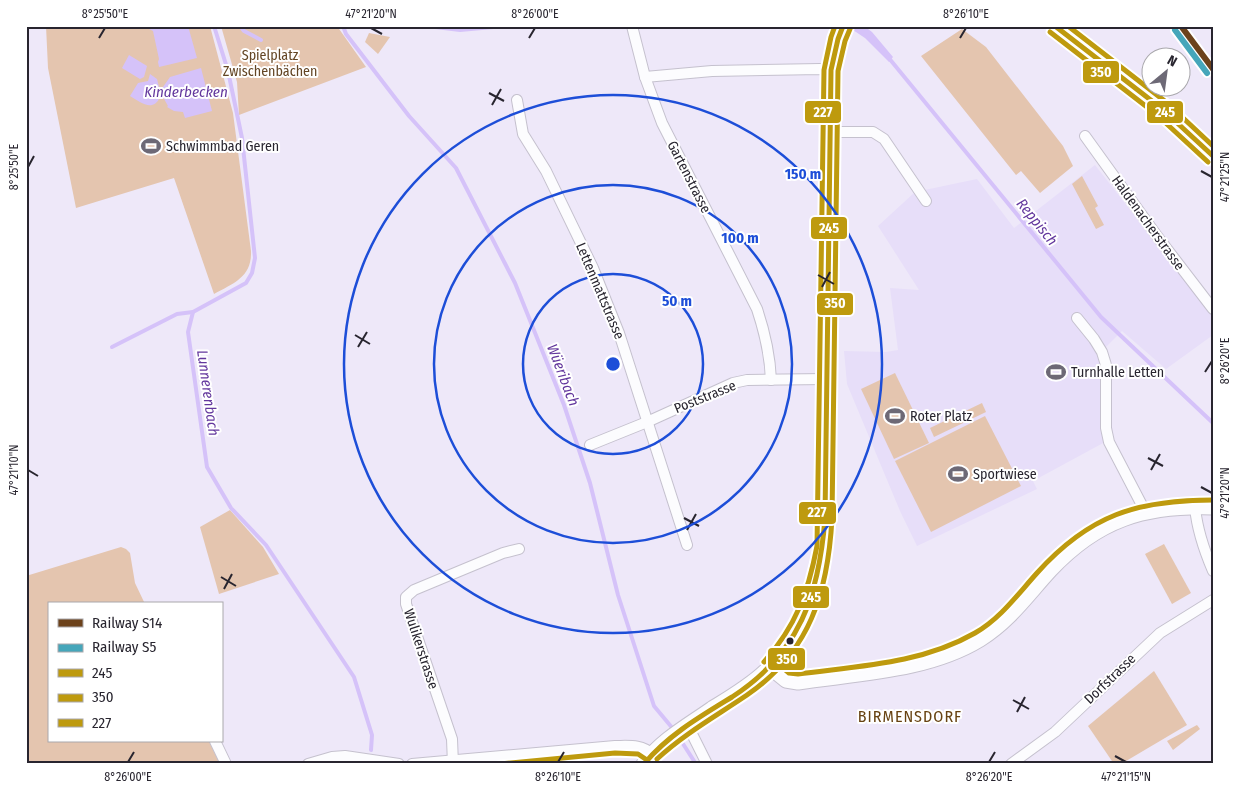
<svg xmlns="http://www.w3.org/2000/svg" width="1239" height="790" font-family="'Fira Sans Condensed',sans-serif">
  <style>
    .built { fill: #e7def9 }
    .green { fill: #e4c5af }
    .water { fill: #d5c2f9 }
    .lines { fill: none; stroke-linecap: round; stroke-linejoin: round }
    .stream { stroke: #d5c2f9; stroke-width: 4 }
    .street-casing { stroke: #c5c1ce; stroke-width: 12 }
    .secondary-casing { stroke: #c5c1ce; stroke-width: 17 }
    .street { stroke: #fcfcfe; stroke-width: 10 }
    .secondary { stroke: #fcfcfe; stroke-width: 15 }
    .bus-1-casing { stroke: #fff; stroke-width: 9 }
    .bus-2-casing { stroke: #fff; stroke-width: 9 }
    .bus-3-casing { stroke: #fff; stroke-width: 9 }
    .bus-1 { stroke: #be9a0e; stroke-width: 5 }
    .bus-2 { stroke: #be9a0e; stroke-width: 5 }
    .bus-3 { stroke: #be9a0e; stroke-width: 5 }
    .rail-1-casing { stroke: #fff; stroke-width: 10 }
    .rail-2-casing { stroke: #fff; stroke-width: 10 }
    .rail-1 { stroke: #6c421b; stroke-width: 6 }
    .rail-2 { stroke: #45a6ba; stroke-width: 6 }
    .ticks { fill: none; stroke: #28252f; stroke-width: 2 }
    .ring { fill: none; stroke: #1d4ed8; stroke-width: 2.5 }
    .bus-dot { fill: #28252f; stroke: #fff; stroke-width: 2 }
    .labels { text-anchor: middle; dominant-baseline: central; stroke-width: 4; stroke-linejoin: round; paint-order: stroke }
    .park-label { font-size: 14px; fill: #634524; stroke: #fff }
    .poi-label { font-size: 14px; fill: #28252f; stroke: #fff; text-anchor: start }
    .street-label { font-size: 14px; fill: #28252f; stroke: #fff }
    .water-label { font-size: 15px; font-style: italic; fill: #63379d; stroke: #fff }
    .quarter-label { font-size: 16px; letter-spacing: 1px; fill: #674212; stroke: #fff }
    .centre { fill: #1d4ed8; stroke: #fff; stroke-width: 2.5 }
    .ring-label { font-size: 15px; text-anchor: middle; font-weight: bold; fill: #1d4ed8; stroke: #fff; stroke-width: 4; stroke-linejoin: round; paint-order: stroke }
    .line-badge { stroke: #fff; stroke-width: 2 }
    .badge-label { font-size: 14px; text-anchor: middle; font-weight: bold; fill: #fff }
    .neatline { fill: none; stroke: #28252f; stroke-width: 2 }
    .ticks-label { font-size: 12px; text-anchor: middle; fill: #28252f }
  </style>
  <rect width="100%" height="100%" fill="#eee8f9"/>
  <!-- built -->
  <polygon class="built" points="1095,165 1213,316 1213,335 1166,369 1122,331 1099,354 1102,366 1105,442 1033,481 1037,489 917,546 900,511 847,384 844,351 886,352 898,350 890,288 919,290 878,226 915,192 977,179 1014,228"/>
  <!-- green -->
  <g class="green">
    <path d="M 46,26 L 210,26 L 233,113 L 251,251 C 252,277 234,283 214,294 L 174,178 L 76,208 L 48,68 Z"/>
    <polygon points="221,26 337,26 366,67 239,115 237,82"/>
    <polygon points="962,29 986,47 1063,146 1073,166 1040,193 1021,171 1016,175 921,56"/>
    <polygon points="369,33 390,37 378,54 365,42"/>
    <polygon points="1082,176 1098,206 1095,208 1104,225 1096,229 1072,184"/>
    <polygon points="895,373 929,443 894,459 861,389"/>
    <polygon points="982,403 986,412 934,437 930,428"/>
    <polygon points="985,416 1021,486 931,532 895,461"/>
    <polygon points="230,510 263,547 279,574 219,594 200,527"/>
    <polygon points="1164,544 1191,593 1172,604 1145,554"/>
    <polygon points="121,547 126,549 130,553 135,583 145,604 49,604 49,741 211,741 222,764 26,764 26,576"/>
    <polygon points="1154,671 1187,725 1121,764 1114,764 1088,726"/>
    <polygon points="1197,725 1200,729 1173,750 1167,741"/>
  </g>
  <!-- water -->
  <g class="water">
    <polygon points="148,26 188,26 197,58 159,67 158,62 159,59 153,31 149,29"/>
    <polygon points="410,26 527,26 460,32"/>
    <polygon points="847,26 864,26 872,32 893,57 889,62 865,38"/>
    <polygon points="129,55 147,66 144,77 140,79 122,68"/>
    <path d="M 201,68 L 212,111 L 185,118 L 183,112 L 174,111 L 167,107 L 168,106 L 163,97 L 160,97 C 153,113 140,102 130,96 L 138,83 L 148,81 L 150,74 L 157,79 L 159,87 L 163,87 L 170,77 Z"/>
  </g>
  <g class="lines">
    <!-- stream -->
    <g class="stream">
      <polyline points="214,26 228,71 242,138 255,258 252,273 246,283 193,312 188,332 207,467 231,508 266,545 354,677 372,735 371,750"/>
      <polyline points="240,26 244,31 261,40"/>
      <polyline points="343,26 346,34 409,116 456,168 515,283 564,405 590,483 618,595 654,706 674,730"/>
      <polyline points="888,57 1101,317 1213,423"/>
      <polyline points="112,347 177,314 193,312"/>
      <polyline points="678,736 696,764"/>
    </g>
    <defs>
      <g id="street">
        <path d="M 632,26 L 645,77 L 662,123 L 757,309 C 765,333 770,355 771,380"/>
        <polyline points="1055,26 1161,108 1213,156"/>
        <polyline points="645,77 712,71 820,69 831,70"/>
        <polyline points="517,100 523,134 546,171 593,268 619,333 687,545"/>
        <polyline points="829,132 873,132 884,139 926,201"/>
        <polyline points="1085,136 1157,236 1213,309"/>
        <polyline points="1077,318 1094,339 1102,352 1106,365 1106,428 1109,442 1145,511"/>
        <polyline points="590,445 647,422 733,383 747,380 826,379"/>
        <path d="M 1195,507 C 1197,530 1204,550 1213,571"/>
        <polyline points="688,726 707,764"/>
        <polyline points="215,741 226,764"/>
        <polyline points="308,764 332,757 345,756 399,764"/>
        <path d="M 412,764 L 615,746 C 628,746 642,744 652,754"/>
        <polyline points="453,764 452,739 406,604 406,597 414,590 503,553 519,549"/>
        <polyline points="1011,764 1055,732 1160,633 1213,600"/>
      </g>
      <g id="secondary">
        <path d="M 770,667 L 786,680 L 798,682 C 857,673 928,671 980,639 C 1010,620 1027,595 1050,570 C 1098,519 1144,505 1213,507"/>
        <path d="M 644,764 C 662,740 688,726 712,709 C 730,698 749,687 765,672 C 810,630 822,577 825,518 L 831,70 L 838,39 L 843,26"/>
      </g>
    </defs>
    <!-- street casing -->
    <use href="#street" class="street-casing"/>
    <!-- secondary casing -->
    <use href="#secondary" class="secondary-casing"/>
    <!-- street -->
    <use href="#street" class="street"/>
    <!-- secondary -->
    <use href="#secondary" class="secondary"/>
    <defs>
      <g id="bus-1">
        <polyline points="1055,26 1161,108 1213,156"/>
        <path d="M 644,764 C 668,735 701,716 732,697 C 800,653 819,595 825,518 L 831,70 L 838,39 L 843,26"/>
      </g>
      <g id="bus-2">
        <polyline points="1050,32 1156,114 1208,162"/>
        <path d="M 657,759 C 684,734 716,716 747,695 C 810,652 828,592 832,518 L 838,71 L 845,41 L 850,29"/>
        <polyline points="500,764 615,753 638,754 647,760"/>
      </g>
      <g id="bus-3">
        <polyline points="1068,26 1166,102 1213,146"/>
        <path d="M 775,661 L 789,673 L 798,674 C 858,666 921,664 975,633 C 1000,619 1018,594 1037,573 C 1089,515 1137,500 1213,500"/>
        <path d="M 764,662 C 796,626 808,593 817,546 L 824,70 L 831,37 L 835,26"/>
      </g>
    </defs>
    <!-- bus-1 casing -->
    <use href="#bus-1" class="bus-1-casing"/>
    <!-- bus-2 casing -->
    <use href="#bus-2" class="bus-2-casing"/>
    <!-- bus-3 casing -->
    <use href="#bus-3" class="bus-3-casing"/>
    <!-- bus-1 -->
    <use href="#bus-1" class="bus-1"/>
    <!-- bus-2 -->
    <use href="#bus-2" class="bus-2"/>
    <!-- bus-3 -->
    <use href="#bus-3" class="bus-3"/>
    <defs>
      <polyline id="rail-1" points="1181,26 1213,69"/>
      <polyline id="rail-2" points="1175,30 1207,73"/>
    </defs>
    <!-- rail-1 casing -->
    <use href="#rail-1" class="rail-1-casing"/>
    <!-- rail-2 casing -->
    <use href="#rail-2" class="rail-2-casing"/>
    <!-- rail-1 -->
    <use href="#rail-1" class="rail-1"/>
    <!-- rail-2 -->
    <use href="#rail-2" class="rail-2"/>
  </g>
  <!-- ticks -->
  <path class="ticks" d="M 371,28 L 382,34M 99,38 L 105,28M 529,38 L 535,28M 960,38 L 966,28M 489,93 L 504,101M 492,105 L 501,89M 28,167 L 34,156M 1201,171 L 1212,177M 818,275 L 834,284M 822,287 L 830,272M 355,335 L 370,344M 358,347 L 367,332M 1205,372 L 1212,361M 1148,458 L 1163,466M 28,470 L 38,476M 1151,470 L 1160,454M 1201,487 L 1212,493M 684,518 L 699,526M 687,530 L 696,514M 221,577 L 236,586M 224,589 L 232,574M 1013,700 L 1029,709M 1017,712 L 1025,697M 1115,756 L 1126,762M 128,762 L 134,752M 558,762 L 564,752M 989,762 L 995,752"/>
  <!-- distance rings -->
  <g class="ring">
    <circle cx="613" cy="364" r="90"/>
    <circle cx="613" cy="364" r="179"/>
    <circle cx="613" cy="364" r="269"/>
  </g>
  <!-- icons -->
  <defs>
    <symbol id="stadium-bare" viewBox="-9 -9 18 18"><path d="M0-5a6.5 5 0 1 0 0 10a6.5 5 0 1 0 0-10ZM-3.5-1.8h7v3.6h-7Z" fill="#6d6976" stroke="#fff" stroke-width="2.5" paint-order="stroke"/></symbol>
  </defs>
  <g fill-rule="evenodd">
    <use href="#stadium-bare" x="137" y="132" width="28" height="28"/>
    <use href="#stadium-bare" x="1042" y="358" width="28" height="28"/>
    <use href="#stadium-bare" x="881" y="402" width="28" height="28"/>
    <use href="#stadium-bare" x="944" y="460" width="28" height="28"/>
  </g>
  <!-- markers -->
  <circle class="bus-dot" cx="790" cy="641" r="4.5"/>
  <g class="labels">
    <!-- park labels -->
    <g class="park-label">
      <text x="270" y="55">Spielplatz<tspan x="270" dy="16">Zwischenbächen</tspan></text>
    </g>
    <!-- poi labels -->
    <g class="poi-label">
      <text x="166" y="146">Schwimmbad Geren</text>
      <text x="1071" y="372">Turnhalle Letten</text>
      <text x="910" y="416">Roter Platz</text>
      <text x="973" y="474">Sportwiese</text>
    </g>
    <!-- street labels -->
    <g class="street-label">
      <text transform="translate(689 177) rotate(63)">Gartenstrasse</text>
      <text transform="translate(1148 223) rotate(54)">Haldenacherstrasse</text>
      <text transform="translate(600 291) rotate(67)">Lettenmattstrasse</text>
      <text transform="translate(705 397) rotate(-22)">Poststrasse</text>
      <text transform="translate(421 649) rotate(72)">Wulikerstrasse</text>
      <text transform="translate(1110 679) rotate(-44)">Dorfstrasse</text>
    </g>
    <!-- water labels -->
    <g class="water-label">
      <text x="186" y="92">Kinderbecken</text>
      <text transform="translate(1037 222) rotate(51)">Reppisch</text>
      <text transform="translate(563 375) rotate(69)">Wüeribach</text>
      <text transform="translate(208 393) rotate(82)">Lunnerenbach</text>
    </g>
    <!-- quarter labels -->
    <g class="quarter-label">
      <text x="910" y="716">BIRMENSDORF</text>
    </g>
  </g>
  <circle cx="613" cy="364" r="8" class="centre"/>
  <g class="ring-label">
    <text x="803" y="179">150 m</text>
    <text x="740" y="243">100 m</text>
    <text x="677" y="306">50 m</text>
  </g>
  <g class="line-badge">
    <rect x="1082" y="60" width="38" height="24" rx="5" fill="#be9a0e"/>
    <rect x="1146" y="100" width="38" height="24" rx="5" fill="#be9a0e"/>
    <rect x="804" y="100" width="38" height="24" rx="5" fill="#be9a0e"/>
    <rect x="810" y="216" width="38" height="24" rx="5" fill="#be9a0e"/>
    <rect x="816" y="292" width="38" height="24" rx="5" fill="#be9a0e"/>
    <rect x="798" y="501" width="39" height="24" rx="5" fill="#be9a0e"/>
    <rect x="792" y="585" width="38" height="24" rx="5" fill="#be9a0e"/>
    <rect x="767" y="647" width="39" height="24" rx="5" fill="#be9a0e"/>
  </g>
  <g class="badge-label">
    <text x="1101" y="77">350</text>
    <text x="1165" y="117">245</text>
    <text x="823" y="117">227</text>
    <text x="829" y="233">245</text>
    <text x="835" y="308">350</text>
    <text x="817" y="517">227</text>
    <text x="811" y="602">245</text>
    <text x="787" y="664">350</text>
  </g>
  <!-- border -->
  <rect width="1239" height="790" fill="none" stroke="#ffffff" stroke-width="55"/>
  <!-- legend -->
  <rect x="48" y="602" width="175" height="140" fill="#ffffff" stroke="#a9a8ac"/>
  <rect x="58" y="619" width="25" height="8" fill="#6c421b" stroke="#a9a8ac"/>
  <text x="92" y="628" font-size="15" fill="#28252f">Railway S14</text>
  <rect x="58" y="644" width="25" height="8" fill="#45a6ba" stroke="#a9a8ac"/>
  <text x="92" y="652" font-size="15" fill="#28252f">Railway S5</text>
  <rect x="58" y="669" width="25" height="8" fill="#be9a0e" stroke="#a9a8ac"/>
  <text x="92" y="678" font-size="15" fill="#28252f">245</text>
  <rect x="58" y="694" width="25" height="8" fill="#be9a0e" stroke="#a9a8ac"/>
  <text x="92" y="702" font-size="15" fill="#28252f">350</text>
  <rect x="58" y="719" width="25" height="8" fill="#be9a0e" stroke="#a9a8ac"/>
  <text x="92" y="728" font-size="15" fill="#28252f">227</text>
  <!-- north arrow -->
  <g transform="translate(1166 72) rotate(29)"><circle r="24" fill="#ffffff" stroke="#a9a8ac"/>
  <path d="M0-4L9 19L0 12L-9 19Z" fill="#6d6976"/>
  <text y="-8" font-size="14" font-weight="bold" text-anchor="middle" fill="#28252f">N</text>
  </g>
  <rect x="28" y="28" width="1184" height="734" class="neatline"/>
  <g class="ticks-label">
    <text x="105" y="18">8°25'50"E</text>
    <text x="371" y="18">47°21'20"N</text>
    <text x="535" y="18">8°26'00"E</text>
    <text x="966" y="18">8°26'10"E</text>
    <text transform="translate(14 167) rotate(-90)" y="4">8°25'50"E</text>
    <text transform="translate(1225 177) rotate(-90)" y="4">47°21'25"N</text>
    <text transform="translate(1225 361) rotate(-90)" y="4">8°26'20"E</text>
    <text transform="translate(14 470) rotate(-90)" y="4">47°21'10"N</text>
    <text transform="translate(1225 493) rotate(-90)" y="4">47°21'20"N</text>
    <text x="128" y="781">8°26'00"E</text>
    <text x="558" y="781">8°26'10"E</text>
    <text x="989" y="781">8°26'20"E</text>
    <text x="1126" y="781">47°21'15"N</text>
  </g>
</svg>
